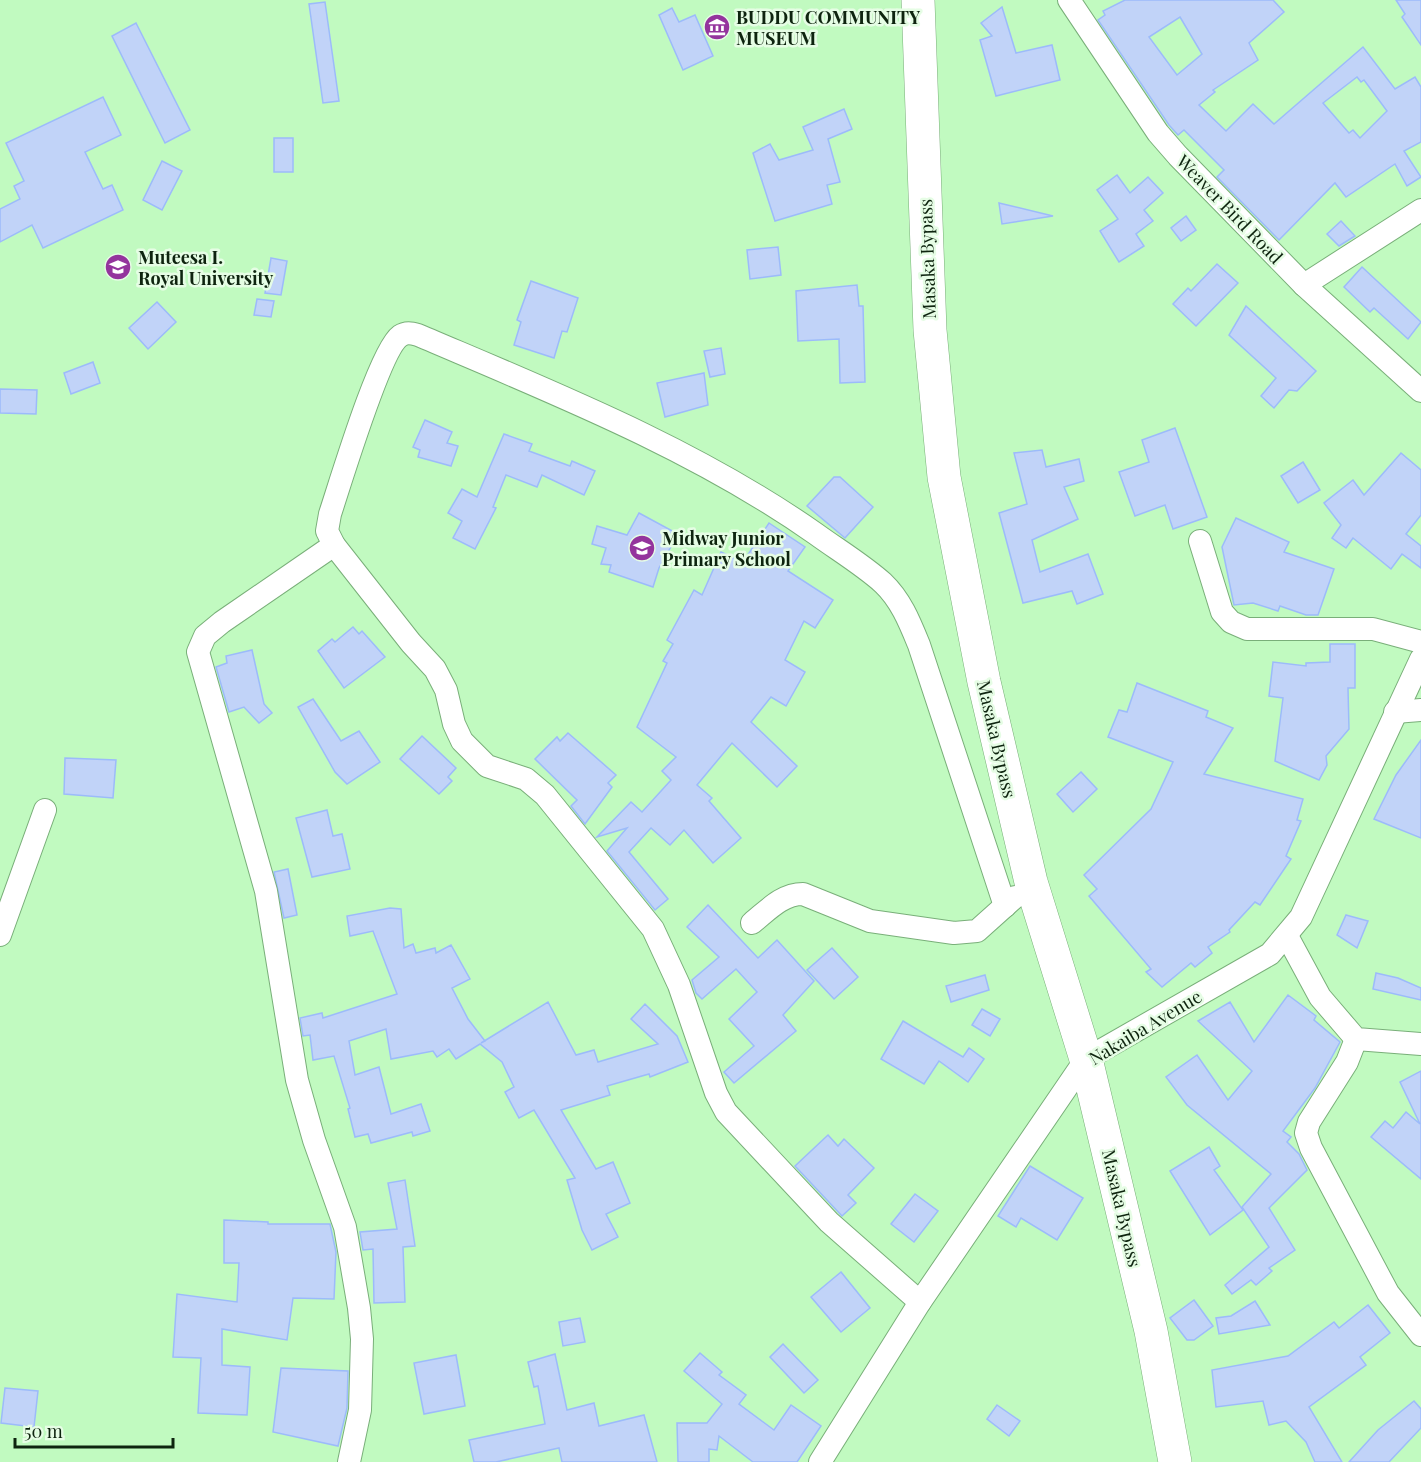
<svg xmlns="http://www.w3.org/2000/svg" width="1421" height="1462" font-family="'Playfair Display',serif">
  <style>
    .building { fill: #c1d3f8; stroke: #9cbbfa; stroke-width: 1.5; fill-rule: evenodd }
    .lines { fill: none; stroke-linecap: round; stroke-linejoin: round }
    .street-casing { stroke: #79af79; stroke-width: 24 }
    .highway-casing { stroke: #79af79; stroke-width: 34 }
    .street { stroke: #fff; stroke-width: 22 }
    .highway { stroke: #fff; stroke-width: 33 }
    .labels { text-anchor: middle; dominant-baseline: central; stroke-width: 5; stroke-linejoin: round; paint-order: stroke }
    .poi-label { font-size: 18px; font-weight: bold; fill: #0e240f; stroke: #e6fde5; text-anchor: start }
    .street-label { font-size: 18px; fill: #0e240f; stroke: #e6fde5 }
  </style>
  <rect width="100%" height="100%" fill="#c1fac0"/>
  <!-- building -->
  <g class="building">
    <path d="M 1125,0 L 1273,0 L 1284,12 L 1249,43 L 1258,60 L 1213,90 L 1215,92 L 1199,105 L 1226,131 L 1253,104 L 1274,124 L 1363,47 L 1395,89 L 1415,77 L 1421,87 L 1421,142 L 1404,151 L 1421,177 L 1407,186 L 1395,164 L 1346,197 L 1335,183 L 1279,240 L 1217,177 L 1224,170 L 1184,130 L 1178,135 L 1169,125 L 1098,20 L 1105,15 L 1103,11 ZM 1180,17 L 1202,54 L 1177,75 L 1149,37 ZM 1357,77 L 1361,82 L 1364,80 L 1387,111 L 1360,138 L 1353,130 L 1349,133 L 1323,103 Z"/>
    <polygon points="1396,0 1421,0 1421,45 1402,17 1405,14"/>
    <polygon points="325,2 339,101 323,103 309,4"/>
    <polygon points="1002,7 1016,53 1052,45 1060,80 996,96 980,40 992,36 981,23"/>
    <polygon points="672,8 679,22 695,15 713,56 683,70 659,15"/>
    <polygon points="136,23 190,130 165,143 112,36"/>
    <polygon points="103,97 121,135 85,152 103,189 112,185 123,210 43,248 32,225 0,242 0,209 20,199 14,186 24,181 6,143"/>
    <polygon points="844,109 852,129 828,139 840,182 827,185 832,204 775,221 753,153 770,144 779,160 813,150 803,127"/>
    <rect x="274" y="138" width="19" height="34"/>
    <polygon points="162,161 182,171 162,210 143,200"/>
    <polygon points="1117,175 1130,193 1148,177 1163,193 1144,210 1153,221 1136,234 1144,246 1119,262 1100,231 1118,219 1097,190"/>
    <polygon points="999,203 1053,216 1002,224"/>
    <polygon points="1186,216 1196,230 1181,241 1171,228"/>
    <polygon points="1341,221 1355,236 1339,246 1327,234"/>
    <polygon points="778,247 781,275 750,279 747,250"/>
    <polygon points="271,258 287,261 281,295 265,293"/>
    <polygon points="1217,264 1238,283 1196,326 1173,304 1188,288 1191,291"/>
    <polygon points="1362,267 1421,322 1408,339 1374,308 1370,312 1344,287"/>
    <polygon points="531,281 578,298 567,332 562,331 554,358 514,345 521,322 517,320"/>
    <polygon points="857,285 859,306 863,306 865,382 840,383 839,339 798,341 796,291"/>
    <polygon points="257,299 274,301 271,317 254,315"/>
    <polygon points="157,302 176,322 148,349 129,328"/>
    <polygon points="1246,306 1316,371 1297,391 1289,390 1274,408 1261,396 1276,378 1229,335"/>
    <polygon points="721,348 725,374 710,377 704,351"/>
    <polygon points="93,362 100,383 71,394 64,373"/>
    <polygon points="704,373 708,405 665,417 657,383"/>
    <polygon points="0,389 37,390 36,414 0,413"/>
    <polygon points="425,420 452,432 447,443 458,446 451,466 418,457 420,450 413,447"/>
    <polygon points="1175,428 1207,517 1173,529 1165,505 1135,516 1119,472 1149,462 1142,440"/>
    <polygon points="504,434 532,444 529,451 570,466 572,461 595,471 584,495 542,475 537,487 506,475 493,507 496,508 475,549 453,538 462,521 448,513 462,489 477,497"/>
    <polygon points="1042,450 1046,467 1079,459 1084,481 1064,487 1078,519 1032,540 1040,572 1088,554 1103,594 1077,604 1072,591 1023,603 999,513 1027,504 1014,453"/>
    <polygon points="1401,453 1421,470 1421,515 1406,534 1421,546 1421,568 1402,554 1391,569 1353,538 1346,548 1332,538 1341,525 1324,503 1353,480 1364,495"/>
    <polygon points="1303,462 1320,490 1298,503 1281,476"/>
    <polygon points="834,477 840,477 873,507 845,538 807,506"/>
    <polygon points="639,513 678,534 659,568 653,587 609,572 611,565 601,564 606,548 592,544 597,526 627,535"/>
    <polygon points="1236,518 1289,542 1284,552 1334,569 1318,615 1306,615 1280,606 1278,611 1253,603 1234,605 1222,547"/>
    <polygon points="769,523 805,547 788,571 833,600 815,628 804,621 785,660 805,672 786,706 771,697 751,722 797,766 777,787 732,743 697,785 712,798 709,801 741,838 713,863 684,830 670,845 651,828 629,852 668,899 655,910 607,851 627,828 597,837 631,802 642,812 671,780 662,771 676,757 637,727 667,663 663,661 673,644 667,640 694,590 702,595 721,552 743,562"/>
    <polygon points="353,627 359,634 362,631 385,657 344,688 318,651 332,639 335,642"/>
    <polygon points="1330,644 1355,644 1355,688 1348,688 1349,729 1326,756 1327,765 1319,780 1275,761 1283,698 1269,696 1273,662 1306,666 1306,663 1330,662"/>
    <polygon points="252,650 264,704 272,713 259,723 244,707 229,712 216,667 227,663 226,656"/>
    <polygon points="1137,683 1208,711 1206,717 1233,728 1204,774 1303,799 1297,820 1301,821 1286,856 1291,859 1260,905 1255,902 1229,930 1230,932 1208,947 1212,953 1195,967 1191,963 1162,987 1146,972 1151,969 1089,896 1097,889 1084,875 1151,809 1173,762 1108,737 1119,710 1127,712"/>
    <polygon points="313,699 341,741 359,731 380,762 347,784 335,772 298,707"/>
    <polygon points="568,733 616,775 608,783 612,787 585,824 571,806 577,800 535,759 557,737 560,741"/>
    <polygon points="422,736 456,768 448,777 452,781 439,794 400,759"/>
    <polygon points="1421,740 1421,838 1374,819 1396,775"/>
    <polygon points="65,758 116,760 113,798 64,794"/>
    <polygon points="1081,772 1097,789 1073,812 1057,794"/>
    <polygon points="327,810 333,836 342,834 350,869 312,877 296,818"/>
    <polygon points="288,869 297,915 284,918 274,872"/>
    <polygon points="708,905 758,958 777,940 814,981 783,1015 796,1031 734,1083 724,1072 754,1046 729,1019 757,992 736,969 702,999 696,993 692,980 719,957 687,927"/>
    <polygon points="390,908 401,909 404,948 413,944 416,953 435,948 436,953 451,945 470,979 452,988 468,1019 485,1041 481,1043 548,1002 576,1055 594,1050 598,1062 658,1044 631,1019 645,1004 677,1036 688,1062 650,1077 649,1074 607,1086 610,1095 561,1110 596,1169 613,1162 630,1203 606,1214 618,1237 592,1250 582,1230 567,1180 575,1178 534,1110 519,1118 505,1092 514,1087 502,1062 480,1044 456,1059 449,1049 437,1057 433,1051 391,1059 386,1029 349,1041 355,1075 379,1067 391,1114 421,1104 430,1131 413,1136 412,1132 371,1143 368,1134 355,1137 348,1109 350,1108 334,1056 313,1060 310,1035 303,1036 300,1018 322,1013 323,1018 397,994 373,931 350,936 347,916"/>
    <polygon points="1346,915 1368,921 1357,948 1337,935"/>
    <polygon points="832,948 858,977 834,999 807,970"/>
    <polygon points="1376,973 1398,978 1421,988 1421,1000 1373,989"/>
    <polygon points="985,975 989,990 951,1002 946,986"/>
    <polygon points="1288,995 1316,1016 1314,1020 1340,1042 1315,1088 1283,1131 1291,1137 1287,1142 1299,1154 1307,1170 1269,1208 1295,1250 1269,1268 1272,1271 1256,1285 1251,1280 1232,1294 1225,1285 1269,1247 1242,1207 1271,1174 1187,1105 1166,1077 1197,1055 1228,1100 1252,1071 1198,1021 1230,1002 1254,1042"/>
    <polygon points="982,1009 1000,1019 990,1036 972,1025"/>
    <polygon points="903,1021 963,1057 969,1048 984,1059 968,1082 939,1061 924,1084 881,1059"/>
    <polygon points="1421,1071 1421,1179 1371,1137 1385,1121 1393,1128 1406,1112 1420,1124 1400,1082"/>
    <polygon points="828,1135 838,1146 844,1139 874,1168 848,1195 856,1203 842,1216 795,1166"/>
    <polygon points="1209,1147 1220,1166 1214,1170 1243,1210 1210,1235 1170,1171"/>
    <polygon points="1030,1166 1083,1198 1057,1240 1021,1218 1016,1227 998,1216"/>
    <polygon points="405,1180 415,1246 403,1247 405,1302 374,1303 373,1249 363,1250 360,1232 397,1229 388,1183"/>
    <polygon points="915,1194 938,1211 914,1242 891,1224"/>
    <polygon points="224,1220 268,1222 268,1224 330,1224 336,1252 334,1299 293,1298 287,1340 222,1329 222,1365 250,1367 247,1415 198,1413 201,1358 173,1357 177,1294 237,1302 239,1263 224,1263"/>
    <polygon points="841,1272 870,1308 841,1332 811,1297"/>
    <polygon points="1194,1300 1213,1326 1194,1340 1187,1340 1170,1318"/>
    <polygon points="1255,1301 1270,1325 1219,1334 1216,1318 1231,1316"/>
    <polygon points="1368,1305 1390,1333 1360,1357 1366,1365 1309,1407 1342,1462 1315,1462 1306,1442 1286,1421 1269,1425 1263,1401 1216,1407 1212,1370 1288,1356 1334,1322 1339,1328"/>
    <polygon points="580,1318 585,1342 563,1346 559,1322"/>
    <polygon points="783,1344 818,1380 804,1393 770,1357"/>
    <polygon points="700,1353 722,1372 719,1375 746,1395 739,1404 774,1430 791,1405 821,1426 797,1462 753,1462 719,1436 717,1450 709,1449 709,1462 678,1462 677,1423 707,1423 722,1404 684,1371"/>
    <polygon points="555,1354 567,1410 594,1403 599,1426 644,1415 657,1462 562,1462 559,1448 496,1462 474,1462 469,1440 545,1424 538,1386 534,1387 528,1362"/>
    <polygon points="456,1355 465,1406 424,1414 414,1363"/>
    <polygon points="281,1368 348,1371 347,1408 338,1446 273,1432"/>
    <polygon points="5,1388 38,1391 34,1427 1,1423"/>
    <polygon points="1414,1401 1421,1409 1421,1428 1389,1462 1349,1462 1378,1430"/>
    <polygon points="997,1405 1020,1421 1009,1436 987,1419"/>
  </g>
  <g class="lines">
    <defs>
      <g id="street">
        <polyline points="1069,0 1158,133 1178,156 1304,285 1421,391"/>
        <polyline points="1304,285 1421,210"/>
        <polyline points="1200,541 1222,612 1231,622 1247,629 1373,629 1421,642"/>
        <polyline points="334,545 222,622 205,636 198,652 266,891 297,1080 314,1140 345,1227 359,1308 362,1339 360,1410 349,1462"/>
        <polyline points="1395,712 1421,710"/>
        <path d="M 752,923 C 768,910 782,894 803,894 L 870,921 L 954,933 L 977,931 L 1015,897"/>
        <polyline points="0,935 45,810"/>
        <polyline points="1287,936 1320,997 1356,1039 1421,1044"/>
        <polyline points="1356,1039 1347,1062 1309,1122 1306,1133 1311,1148 1388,1293 1421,1335"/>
        <path d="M 920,1302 L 829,1222 L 726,1112 L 716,1093 L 679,985 L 653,929 L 545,795 L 526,779 L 487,766 L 462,741 L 454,724 L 446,690 L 435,669 L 411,643 L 334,545 L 327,531 L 330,514 C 340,484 380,350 400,336 C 406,332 411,333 418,335 C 554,393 695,449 816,534 C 838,550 863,565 883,583 C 901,600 910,623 919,645 L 1005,906"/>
        <polyline points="820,1462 920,1302 1086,1059 1270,954 1301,917 1421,659"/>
      </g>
      <polyline id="highway" points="918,0 930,330 944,477 984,682 1031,882 1086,1059 1151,1331 1175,1462"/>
    </defs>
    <!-- street casing -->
    <use href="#street" class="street-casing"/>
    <!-- highway casing -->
    <use href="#highway" class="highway-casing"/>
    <!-- street -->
    <use href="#street" class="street"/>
    <!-- highway -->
    <use href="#highway" class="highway"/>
  </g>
  <!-- icons -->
  <defs>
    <symbol id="museum-disc" viewBox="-11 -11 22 22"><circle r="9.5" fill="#94349d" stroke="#e6fde5"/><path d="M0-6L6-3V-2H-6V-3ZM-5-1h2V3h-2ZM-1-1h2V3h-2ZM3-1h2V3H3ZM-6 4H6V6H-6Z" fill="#fff"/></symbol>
    <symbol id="university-disc" viewBox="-11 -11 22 22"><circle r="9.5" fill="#94349d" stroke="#e6fde5"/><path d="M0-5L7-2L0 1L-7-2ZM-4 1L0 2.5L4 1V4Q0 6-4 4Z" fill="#fff"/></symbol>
    <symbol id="school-disc" viewBox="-11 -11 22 22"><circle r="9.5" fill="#94349d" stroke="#e6fde5"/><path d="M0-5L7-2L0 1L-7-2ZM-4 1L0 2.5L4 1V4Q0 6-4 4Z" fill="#fff"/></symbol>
  </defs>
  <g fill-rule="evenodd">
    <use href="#museum-disc" x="702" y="12" width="30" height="30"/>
    <use href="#university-disc" x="103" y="252" width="30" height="30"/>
    <use href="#school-disc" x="627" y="533" width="30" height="30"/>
  </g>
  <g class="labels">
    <!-- poi labels -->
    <g class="poi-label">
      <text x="736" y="17">BUDDU COMMUNITY<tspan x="736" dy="21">MUSEUM</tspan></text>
      <text x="138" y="257">Muteesa I.<tspan x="138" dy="21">Royal University</tspan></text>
      <text x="662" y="538">Midway Junior<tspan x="662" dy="21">Primary School</tspan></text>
    </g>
    <!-- street labels -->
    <g class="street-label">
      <text transform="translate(1230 209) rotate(46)">Weaver Bird Road</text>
      <text transform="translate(927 259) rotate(-92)">Masaka Bypass</text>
      <text transform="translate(997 739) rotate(77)">Masaka Bypass</text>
      <text transform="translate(1145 1027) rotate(-31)">Nakaiba Avenue</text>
      <text transform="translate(1122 1208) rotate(77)">Masaka Bypass</text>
    </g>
  </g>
  <!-- scale -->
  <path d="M15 1438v9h158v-9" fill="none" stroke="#0e240f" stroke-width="3"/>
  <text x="24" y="1438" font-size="18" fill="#0e240f" stroke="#e6fde5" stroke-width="4.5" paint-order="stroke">50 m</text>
</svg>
